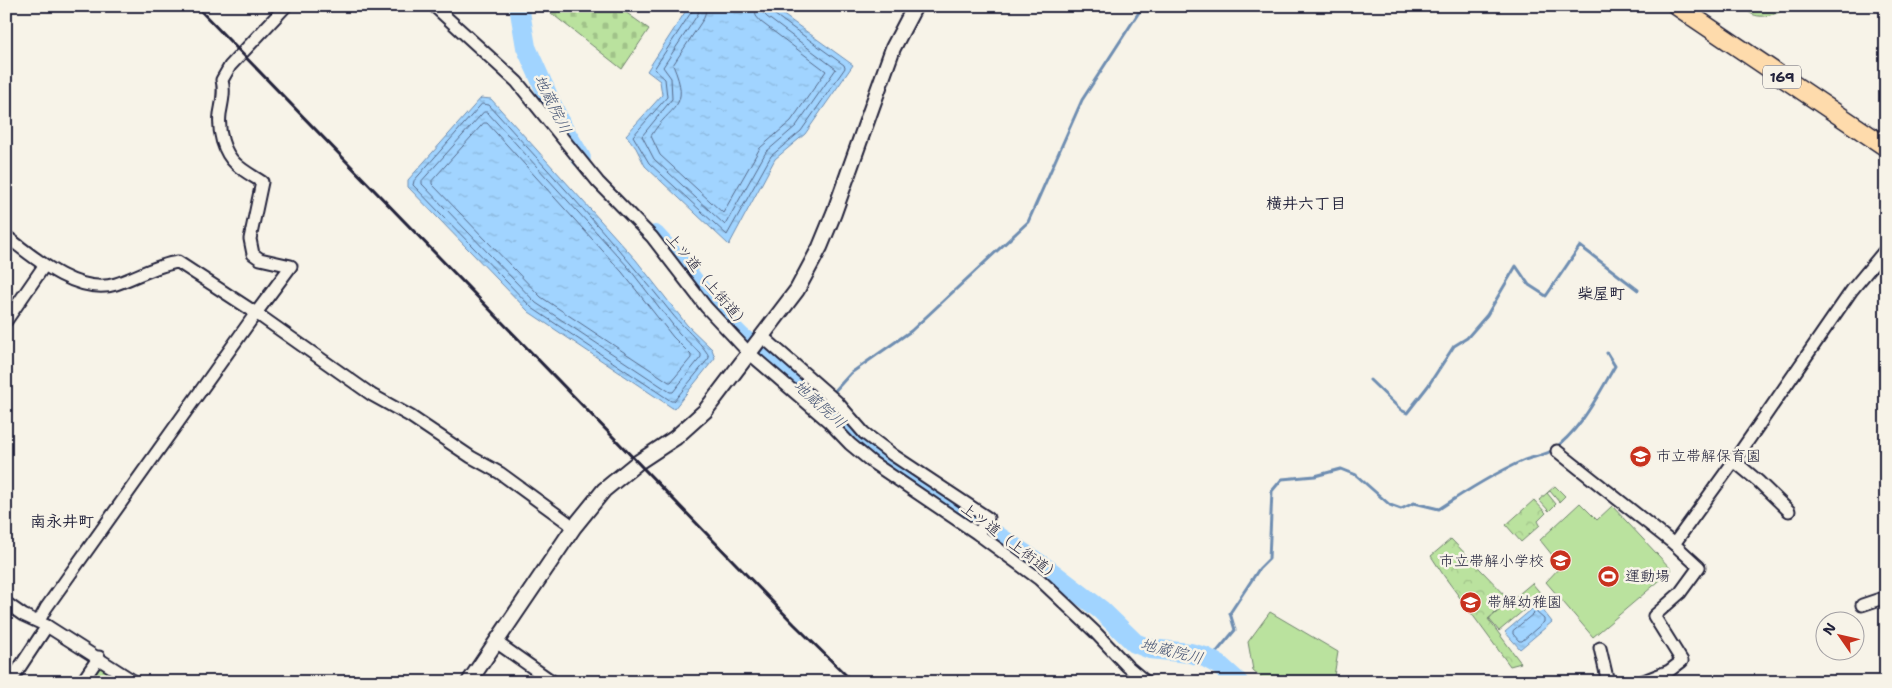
<svg xmlns="http://www.w3.org/2000/svg" width="1892" height="688" font-family="'Shantell Sans','Klee One',sans-serif">
  <style>
    .green { fill: #bae29e; stroke: #6e826c }
    .forest { fill: url(#forest-crowns); stroke: #6e826c }
    .cemetery { fill: url(#cemetery-stones); stroke: #6e826c }
    .water { fill: url(#water-ripples); stroke: #6e8db1 }
    .lines { fill: none; stroke-linecap: round; stroke-linejoin: round }
    .shore { stroke: #556989; stroke-width: 1 }
    .stream { stroke: #6e8db1; stroke-width: 3 }
    .river { stroke: #a1d4ff; stroke-width: 20 }
    .minor-casing { stroke: #22223b; stroke-width: 15 }
    .tertiary-casing { stroke: #22223b; stroke-width: 18 }
    .trunk-casing { stroke: #22223b; stroke-width: 21 }
    .minor { stroke: #f7f3e8; stroke-width: 11 }
    .tertiary { stroke: #f7f3e8; stroke-width: 14 }
    .trunk { stroke: #fedbac; stroke-width: 18 }
    .rail { stroke: #22223b; stroke-width: 3 }
    .labels { text-anchor: middle; dominant-baseline: central; stroke-width: 5; stroke-linejoin: round; paint-order: stroke }
    .shield { fill: #f7f3e8; stroke: #62616f; stroke-width: 1 }
    .shield-label { font-size: 14px; font-weight: bold; fill: #22223b }
    .street-label { font-size: 15px; fill: #22223b; stroke: #f7f3e8 }
    .poi-label { font-size: 15px; fill: #22223b; stroke: #f7f3e8; text-anchor: start }
    .water-label { font-size: 16px; font-style: italic; fill: #485776; stroke: #f7f3e8 }
    .neighbourhood-label { font-size: 16px; font-weight: bold; fill: #22223b; stroke: #f7f3e8 }
  </style>
  <defs>
    <pattern id="forest-crowns" width="20" height="18" patternUnits="userSpaceOnUse" patternTransform="scale(1.25)"><rect width="20" height="18" fill="#bae29e"/><path d="M2 6a3 3 0 1 1 6 0M12 15a3 3 0 1 1 6 0" fill="none" stroke="#a0c289"/></pattern>
    <pattern id="cemetery-stones" width="16" height="16" patternUnits="userSpaceOnUse" patternTransform="scale(1.25)"><rect width="16" height="16" fill="#bae29e"/><path d="M2 7V4a2 2 0 0 1 4 0v3zM10 15v-3a2 2 0 0 1 4 0v3z" fill="#a0c289"/></pattern>
    <pattern id="water-ripples" width="26" height="14" patternUnits="userSpaceOnUse" patternTransform="scale(1.25)"><rect width="26" height="14" fill="#a1d4ff"/><path d="M2 4q2-2 4 0t4 0M15 11q2-2 4 0t4 0" fill="none" stroke="#8ab6db"/></pattern>
  </defs>
  <rect width="100%" height="100%" fill="#f7f3e8"/>
  <filter id="ink" filterUnits="userSpaceOnUse"><feTurbulence type="fractalNoise" baseFrequency=".02" numOctaves="2"/><feDisplacementMap in="SourceGraphic" scale="10" xChannelSelector="R" yChannelSelector="G"/><feConvolveMatrix kernelMatrix="1 2 1 2 8 2 1 2 1" color-interpolation-filters="sRGB"/></filter>
  <g filter="url(#ink)">
    <!-- green -->
    <g class="green">
      <polygon points="1580,503 1597,520 1612,506 1672,570 1593,637 1546,582 1561,566 1540,540"/>
      <polygon points="1532,583 1542,595 1499,631 1489,619"/>
      <polygon points="1270,612 1338,652 1333,682 1267,682 1253,670 1248,642"/>
    </g>
    <!-- forest -->
    <g class="forest">
      <path d="M 1742,6 L 1782,6 L 1780,12 C 1765,17 1754,20 1742,6 Z"/>
      <polygon points="1555,486 1565,496 1559,502 1550,491 1547,493 1556,504 1549,511 1539,500"/>
      <polygon points="1534,500 1546,513 1538,521 1540,525 1521,542 1506,525"/>
      <polygon points="1451,539 1510,600 1488,619 1521,663 1510,666 1444,576 1431,556"/>
      <polygon points="104,667 126,682 89,682 97,669"/>
    </g>
    <!-- cemetery -->
    <polygon class="cemetery" points="554,6 617,6 649,29 622,69 551,13"/>
    <!-- water -->
    <g class="water">
      <polygon points="689,6 771,6 853,65 805,134 775,159 729,245 645,166 636,148 626,135 662,95 660,81 647,71"/>
      <polygon points="481,98 491,99 636,260 687,325 712,349 715,358 674,409 529,312 408,187 408,180"/>
      <polygon points="1538,604 1552,622 1520,649 1505,632"/>
    </g>
    <g class="lines">
      <!-- shore -->
      <g class="shore">
        <polyline points="693,6 692,11 654,69 665,79 667,97 633,136 649,163 727,235 771,156 801,131 845,68 844,65 771,12 768,6"/>
        <polyline points="699,6 698,14 663,67 671,78 672,99 642,136 654,159 725,225 766,152 796,126 836,69 767,17 763,13 762,6"/>
        <path d="M 707,6 L 704,18 L 673,65 C 692,110 670,104 651,136 L 660,155 L 723,213 L 760,148 L 791,121 L 826,71 L 761,22 L 756,16 L 755,6"/>
        <path d="M 482,104 L 489,105 C 551,174 615,242 673,315 C 680,324 709,350 709,358 L 674,401 L 671,401 L 532,308 L 413,185 L 414,181 Z"/>
        <polygon points="484,112 487,112 628,267 679,333 701,354 701,357 673,392 670,392 536,303 422,184 422,181"/>
        <polygon points="484,123 487,123 622,272 673,337 691,355 691,358 671,382 669,382 541,297 432,184 432,181"/>
        <polygon points="1536,612 1544,619 1544,622 1522,641 1519,641 1513,634 1513,631"/>
      </g>
      <!-- stream -->
      <g class="stream">
        <polyline points="1370,380 1401,410 1407,413 1428,386 1454,346 1467,338 1487,315 1516,266 1529,285 1546,296 1580,246 1638,290"/>
        <polyline points="832,394 851,373 911,331 1028,222 1082,100 1143,6"/>
        <polyline points="822,408 829,399"/>
        <path d="M 1210,660 L 1235,630 L 1230,613 L 1259,569 L 1269,559 L 1272,491 L 1282,479 L 1315,476 L 1341,469 L 1356,475 L 1390,505 L 1401,509 L 1414,503 L 1439,509 C 1466,491 1493,474 1522,461 C 1531,457 1543,456 1551,451 C 1580,432 1598,395 1615,366 L 1607,353"/>
      </g>
      <!-- river -->
      <g class="river">
        <polyline points="519,6 526,47 561,125 581,158"/>
        <polyline points="655,235 677,259 722,318 741,337 764,354 848,432 889,467 975,521 1046,568 1101,610 1135,643 1150,649 1190,653 1205,657 1219,665 1238,682"/>
      </g>
      <defs>
        <g id="minor">
          <path d="M 286,6 L 230,66 L 222,80 C 225,92 222,102 220,114 C 218,131 223,152 236,164 C 243,171 253,176 262,182 L 250,239 L 253,254 L 260,259 L 291,266 L 256,313 L 372,395 L 410,416 L 471,457 L 500,473 L 574,527"/>
          <polyline points="434,6 517,82 598,182 652,237 706,307 749,353 828,421 850,444 873,463 978,534 1039,579 1095,632 1127,666 1146,682"/>
          <path d="M 6,236 C 34,258 78,296 116,284 C 137,277 156,265 178,262 L 256,313 L 46,608 L 39,621"/>
          <polyline points="6,321 44,266"/>
          <polyline points="763,337 837,402 864,433 893,455 988,518 978,534"/>
          <polyline points="1557,451 1674,544 1699,567 1680,593 1654,616 1682,661 1669,671 1641,682"/>
          <polyline points="1734,461 1758,481 1789,511"/>
          <polyline points="1674,544 1734,461 1852,290 1886,249"/>
          <polyline points="6,603 23,615 47,626 135,682"/>
          <polyline points="1862,605 1886,597"/>
          <polyline points="496,642 553,682"/>
          <polyline points="1600,648 1608,682"/>
          <polyline points="10,682 47,626"/>
          <polyline points="82,682 99,657"/>
        </g>
        <polyline id="tertiary" points="469,682 574,527 604,490 637,463 675,438 705,411 797,290 820,247 834,213 893,48 915,6"/>
        <polyline id="trunk" points="1677,6 1886,147"/>
      </defs>
      <!-- minor casing -->
      <use href="#minor" class="minor-casing"/>
      <!-- tertiary casing -->
      <use href="#tertiary" class="tertiary-casing"/>
      <!-- trunk casing -->
      <use href="#trunk" class="trunk-casing"/>
      <!-- minor -->
      <use href="#minor" class="minor"/>
      <!-- tertiary -->
      <use href="#tertiary" class="tertiary"/>
      <!-- trunk -->
      <use href="#trunk" class="trunk"/>
      <!-- rail -->
      <polyline class="rail" points="196,6 794,624 853,682"/>
    </g>
  </g>
  <!-- icons -->
  <defs>
    <symbol id="school-disc" viewBox="-11 -11 22 22"><circle r="9.5" fill="#c8321e" stroke="#f7f3e8"/><path d="M0-5L7-2L0 1L-7-2ZM-4 1L0 2.5L4 1V4Q0 6-4 4Z" fill="#fff"/></symbol>
    <symbol id="stadium-disc" viewBox="-11 -11 22 22"><circle r="9.5" fill="#c8321e" stroke="#f7f3e8"/><path d="M0-5a6.5 5 0 1 0 0 10a6.5 5 0 1 0 0-10ZM-3.5-1.8h7v3.6h-7Z" fill="#fff"/></symbol>
  </defs>
  <g fill-rule="evenodd">
    <use href="#school-disc" x="1628" y="444" width="25" height="25"/>
    <use href="#school-disc" x="1548" y="548" width="25" height="25"/>
    <use href="#stadium-disc" x="1596" y="564" width="25" height="25"/>
    <use href="#school-disc" x="1458" y="590" width="25" height="25"/>
  </g>
  <g class="labels">
    <!-- shield labels -->
    <rect class="shield" x="1763" y="65.5" width="38" height="23" rx="4"/>
    <g class="shield-label">
      <text x="1782" y="77">169</text>
    </g>
    <!-- street labels -->
    <g class="street-label">
      <text transform="translate(708 281) rotate(50)">上ツ道（上街道）</text>
      <text transform="translate(1011 542) rotate(37)">上ツ道（上街道）</text>
    </g>
    <!-- poi labels -->
    <g class="poi-label">
      <text x="1656" y="456">市立帯解保育園</text>
      <text x="1544" y="561" text-anchor="end">市立帯解小学校</text>
      <text x="1625" y="576">運動場</text>
      <text x="1487" y="602">帯解幼稚園</text>
    </g>
    <!-- water labels -->
    <g class="water-label">
      <text transform="translate(553 104) rotate(64)">地蔵院川</text>
      <text transform="translate(820 404) rotate(42)">地蔵院川</text>
      <text transform="translate(1172 651) rotate(14)">地蔵院川</text>
    </g>
    <!-- neighbourhood labels -->
    <g class="neighbourhood-label">
      <text x="1306" y="203">横井六丁目</text>
      <text x="1601" y="293">柴屋町</text>
      <text x="62" y="521">南永井町</text>
    </g>
  </g>
  <!-- margin -->
  <rect width="1892" height="688" fill="none" stroke="#f7f3e8" stroke-width="25"/>
  <rect x="12" y="12" width="1867" height="663" fill="none" stroke="#22223b" stroke-width="2" filter="url(#ink)"/>
  <!-- north arrow -->
  <g transform="translate(1840 636) rotate(304)"><circle r="24" fill="#f7f3e8" stroke="#a29fa3"/>
  <path d="M0-4L9 19L0 12L-9 19Z" fill="#c8321e"/>
  <text y="-8" font-size="14" font-weight="bold" text-anchor="middle" fill="#22223b">N</text>
  </g>
</svg>
